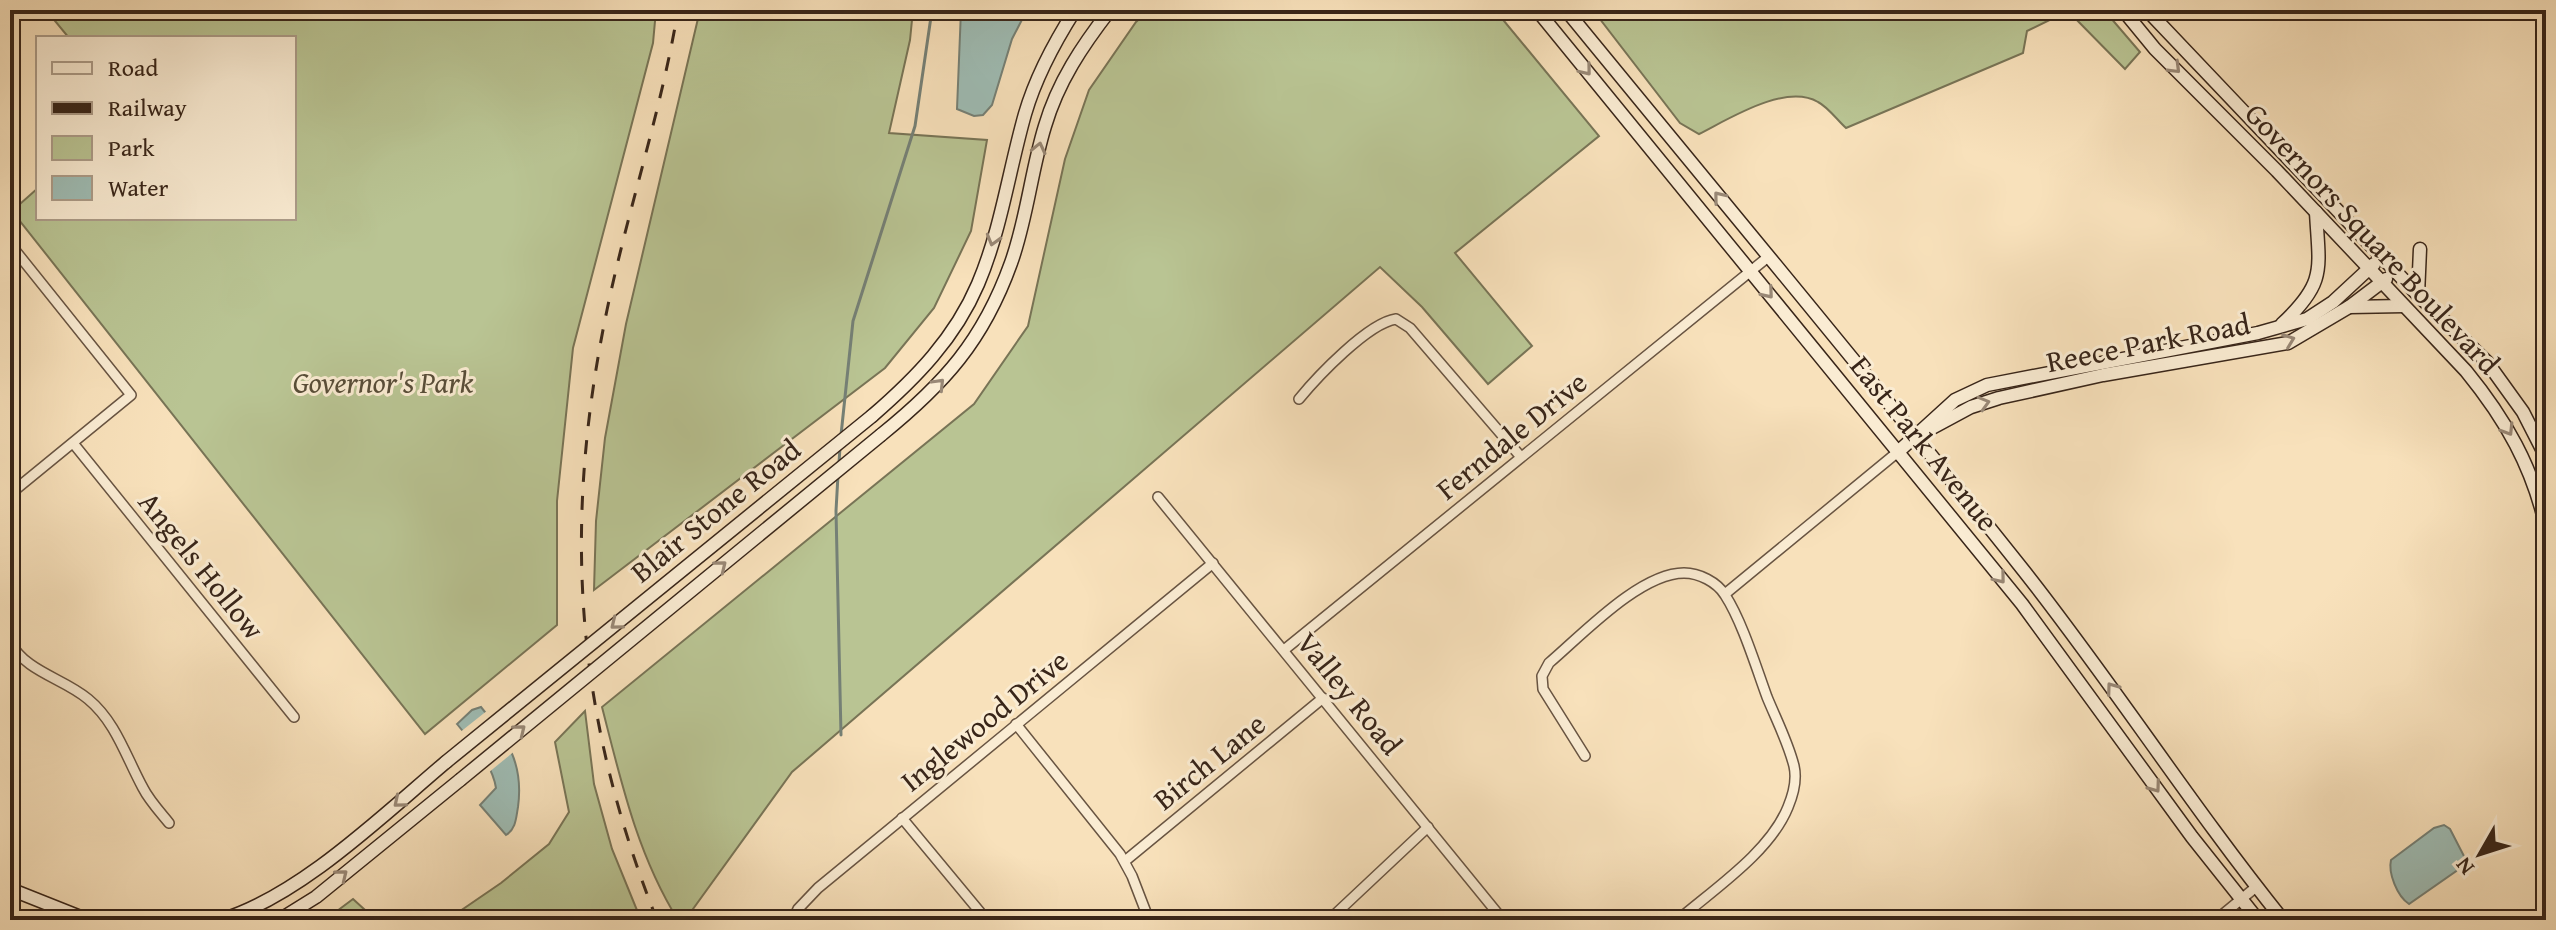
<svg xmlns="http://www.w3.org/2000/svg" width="2556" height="930" font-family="'Gentium Book Plus',serif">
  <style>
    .green { fill: #b9c493; stroke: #787456; stroke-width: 2 }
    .water { fill: #9ebcb4; stroke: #758076; stroke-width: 2 }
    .pier { fill: #f8e1bb }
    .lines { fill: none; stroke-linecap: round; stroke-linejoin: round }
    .stream { stroke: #758076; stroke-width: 3 }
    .street-casing { stroke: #685442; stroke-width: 12 }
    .secondary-casing { stroke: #382519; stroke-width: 15 }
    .street { stroke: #faecd3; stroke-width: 9 }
    .secondary { stroke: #faecd3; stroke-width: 12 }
    .rail { stroke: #382519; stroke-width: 3; stroke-dasharray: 14 14; stroke-linecap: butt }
    .secondary-bridge-casing { stroke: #382519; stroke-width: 15; stroke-linecap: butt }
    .secondary-bridge { stroke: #faecd3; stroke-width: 12 }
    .oneway { stroke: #998876 }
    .labels { text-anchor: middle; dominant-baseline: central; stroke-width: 6; stroke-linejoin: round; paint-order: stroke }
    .street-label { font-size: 30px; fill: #382519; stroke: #faecd3 }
    .park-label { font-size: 30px; font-style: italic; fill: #584d38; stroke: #faecd3 }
  </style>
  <rect width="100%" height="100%" fill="#f8e1bb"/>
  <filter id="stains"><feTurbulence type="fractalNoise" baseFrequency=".0025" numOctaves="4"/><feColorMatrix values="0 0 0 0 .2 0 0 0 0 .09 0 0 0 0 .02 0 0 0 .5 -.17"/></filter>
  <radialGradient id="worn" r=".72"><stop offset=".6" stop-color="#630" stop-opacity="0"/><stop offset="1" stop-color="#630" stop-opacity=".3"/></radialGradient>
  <!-- green -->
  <g class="green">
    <polygon points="46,10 656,10 653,43 573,348 557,501 557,625 425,734 12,211 38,188 38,218 294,218 294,38 69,38"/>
    <polygon points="700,10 913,10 910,40 889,133 987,140 971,231 934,308 885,368 594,590 596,521 605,438 626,324"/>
    <path d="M 1149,10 L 1495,10 L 1599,136 L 1455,253 L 1532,346 L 1488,384 L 1422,307 L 1380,267 L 792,772 L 685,920 L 678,920 C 637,854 621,781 602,707 L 974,404 L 1028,326 L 1065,159 L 1089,90 L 1136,22 Z"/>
    <path d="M 1593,10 L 2104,10 L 2140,52 L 2125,69 L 2068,11 L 2027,31 L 2023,53 L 1846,128 C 1838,121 1828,107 1818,102 C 1785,83 1729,119 1699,134 L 1680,123 Z"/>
    <polygon points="585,711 594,784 612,849 641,920 447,920 501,883 549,844 569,812 555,742"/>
    <polygon points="353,899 376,920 325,920"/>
  </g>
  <!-- water -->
  <g class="water">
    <polygon points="961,10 1027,10 1012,39 992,105 983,115 974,116 957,109"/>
    <path d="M 481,707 C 507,739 524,763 518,807 C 516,818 516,829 506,835 L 480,805 L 496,788 C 492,763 473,744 457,724 L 472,710 Z"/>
    <path d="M 2444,825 L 2450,829 L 2466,860 L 2462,867 L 2409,904 C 2397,896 2388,873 2391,860 L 2434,828 Z"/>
  </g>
  <!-- pier -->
  <polygon class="pier" points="488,710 516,750 488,773 459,733"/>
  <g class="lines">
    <!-- stream -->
    <g class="stream">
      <polyline points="841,435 853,321 915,126 932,10"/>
      <polyline points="839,463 840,447"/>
      <polyline points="838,475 836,511 841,735"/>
    </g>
    <defs>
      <g id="street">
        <polyline points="10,244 131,395 10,494"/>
        <path d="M 1299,399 C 1317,377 1368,323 1396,319 L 1410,328 L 1521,457"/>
        <polyline points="73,443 294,717"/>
        <polyline points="1158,497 1503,920"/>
        <polyline points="1725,594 1899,451"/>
        <path d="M 10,642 C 26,672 63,678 88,699 C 116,722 126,757 143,788 C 149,800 160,812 169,823"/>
        <polyline points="1284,650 1768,257"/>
        <polyline points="1016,724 1120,854 1132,876 1149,920"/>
        <path d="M 1585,756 L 1543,689 L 1542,676 L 1549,663 C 1582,635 1640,573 1684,573 C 1699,573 1717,582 1725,595 C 1742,621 1756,667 1767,697 C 1776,719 1788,742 1794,766 C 1797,779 1793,795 1788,807 C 1770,852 1714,889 1678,920"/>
        <polyline points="902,818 980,912 983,920"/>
        <polyline points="1125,861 1323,698"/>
        <polyline points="793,920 798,909 818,888 1213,563"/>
        <polyline points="1329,920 1428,827"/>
        <polyline points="2216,920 2256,887"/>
      </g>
      <g id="secondary">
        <polyline points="1537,10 2022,604 2192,837 2258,920"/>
        <path d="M 1566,10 C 1719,197 1874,382 2024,571 C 2114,685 2192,807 2283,920"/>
        <path d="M 2123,10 L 2155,49 L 2277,171 L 2466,371 C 2506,420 2532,466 2546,527"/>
        <polyline points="2147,10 2418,295 2487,362 2523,412 2546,457"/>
        <polyline points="2418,295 2420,249"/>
        <polyline points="2349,307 2404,306"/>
        <path d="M 2282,324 C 2327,282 2319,269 2316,212"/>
        <path d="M 872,416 C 916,378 955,338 978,284 C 1001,230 1009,170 1025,114 C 1036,76 1054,43 1075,10"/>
        <polyline points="1932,428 1971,407 1999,398 2103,375 2288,343 2349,307 2386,279"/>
        <path d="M 881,435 C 944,384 983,341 1011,263 C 1027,219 1031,171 1045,126 C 1058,82 1082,46 1110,10"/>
        <polyline points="1899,451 1955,400 1987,385 2258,333 2307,319 2333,302 2374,264"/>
        <polyline points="10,889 88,920"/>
        <polyline points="10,916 20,920"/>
        <path d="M 221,920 C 300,896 382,816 446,762"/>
        <polyline points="279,920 316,897 460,780"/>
      </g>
    </defs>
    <!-- street casing -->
    <use href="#street" class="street-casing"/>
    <!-- secondary casing -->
    <use href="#secondary" class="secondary-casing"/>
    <!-- street -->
    <use href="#street" class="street"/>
    <!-- secondary -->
    <use href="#secondary" class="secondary"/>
    <!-- rail -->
    <path class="rail" d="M 657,920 C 575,714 562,526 607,310 C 628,209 661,112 678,10"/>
    <defs>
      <g id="secondary-bridge">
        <polyline points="446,762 872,416"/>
        <polyline points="460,780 881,435"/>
      </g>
    </defs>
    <!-- secondary-bridge casing -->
    <use href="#secondary-bridge" class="secondary-bridge-casing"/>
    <!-- secondary-bridge -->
    <use href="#secondary-bridge" class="secondary-bridge"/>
  </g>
  <!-- one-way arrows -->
  <defs><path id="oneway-chevron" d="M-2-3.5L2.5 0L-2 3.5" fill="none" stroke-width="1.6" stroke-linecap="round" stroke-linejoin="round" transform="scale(2)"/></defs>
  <g class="oneway">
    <use href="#oneway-chevron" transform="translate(2175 68) rotate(45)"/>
    <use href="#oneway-chevron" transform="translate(1586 70) rotate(51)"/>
    <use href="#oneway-chevron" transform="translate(1039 148) rotate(-77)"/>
    <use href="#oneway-chevron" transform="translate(1719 197) rotate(-129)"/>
    <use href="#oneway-chevron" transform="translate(993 240) rotate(106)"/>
    <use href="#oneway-chevron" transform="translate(1768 293) rotate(50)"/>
    <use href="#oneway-chevron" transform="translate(2289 340) rotate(-21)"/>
    <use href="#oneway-chevron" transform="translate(939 384) rotate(-46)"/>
    <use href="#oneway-chevron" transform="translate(1984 403) rotate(-16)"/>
    <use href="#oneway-chevron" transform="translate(2508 430) rotate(58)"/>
    <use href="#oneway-chevron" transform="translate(721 566) rotate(-39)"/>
    <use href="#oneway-chevron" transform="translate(2000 578) rotate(51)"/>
    <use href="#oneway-chevron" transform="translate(616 624) rotate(141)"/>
    <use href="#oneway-chevron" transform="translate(2112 688) rotate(-126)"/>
    <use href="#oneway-chevron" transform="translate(520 730) rotate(-39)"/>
    <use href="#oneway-chevron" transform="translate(2155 787) rotate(54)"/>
    <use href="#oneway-chevron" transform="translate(399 802) rotate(140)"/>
    <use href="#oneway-chevron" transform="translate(342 875) rotate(-39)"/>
  </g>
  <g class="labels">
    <!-- street labels -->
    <g class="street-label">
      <text transform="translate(2373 238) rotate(47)">Governors Square Boulevard</text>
      <text transform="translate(2148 342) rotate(-11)">Reece Park Road</text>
      <text transform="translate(1511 435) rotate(-39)">Ferndale Drive</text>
      <text transform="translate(1925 443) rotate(51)">East Park Avenue</text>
      <text transform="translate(715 510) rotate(-39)">Blair Stone Road</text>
      <text transform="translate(202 565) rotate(51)">Angels Hollow</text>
      <text transform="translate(1350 693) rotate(51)">Valley Road</text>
      <text transform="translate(984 720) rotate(-39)">Inglewood Drive</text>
      <text transform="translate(1209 761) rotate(-39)">Birch Lane</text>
    </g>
    <!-- park labels -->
    <g class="park-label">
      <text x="383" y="382">Governor's Park</text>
    </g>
  </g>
  <!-- margin -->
  <rect width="2556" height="930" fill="none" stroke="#f8e1bb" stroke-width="40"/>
  <rect x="12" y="12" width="2532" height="906" fill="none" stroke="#382519" stroke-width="4"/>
  <rect x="20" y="20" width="2516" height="890" fill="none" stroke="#382519" stroke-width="2"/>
  <!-- legend -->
  <rect x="36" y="36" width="260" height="184" fill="#faecd3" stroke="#ac9c89" stroke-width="2"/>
  <rect x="52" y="62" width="40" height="12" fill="#faecd3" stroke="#ac9c89" stroke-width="2"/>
  <text x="108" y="76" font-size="24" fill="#382519">Road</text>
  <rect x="52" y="102" width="40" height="12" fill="#382519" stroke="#ac9c89" stroke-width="2"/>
  <text x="108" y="116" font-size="24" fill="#382519">Railway</text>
  <rect x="52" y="136" width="40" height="24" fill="#b9c493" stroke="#ac9c89" stroke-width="2"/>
  <text x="108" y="156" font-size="24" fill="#382519">Park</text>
  <rect x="52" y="176" width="40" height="24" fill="#9ebcb4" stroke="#ac9c89" stroke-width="2"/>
  <text x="108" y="196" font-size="24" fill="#382519">Water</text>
  <!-- north arrow -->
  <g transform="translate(2480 854) rotate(231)" stroke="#faecd3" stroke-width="6" paint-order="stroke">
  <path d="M0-6L14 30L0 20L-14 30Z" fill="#382519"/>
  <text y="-12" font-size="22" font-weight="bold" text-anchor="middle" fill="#382519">N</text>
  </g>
  <rect width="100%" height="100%" filter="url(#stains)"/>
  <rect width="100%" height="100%" fill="url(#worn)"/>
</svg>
